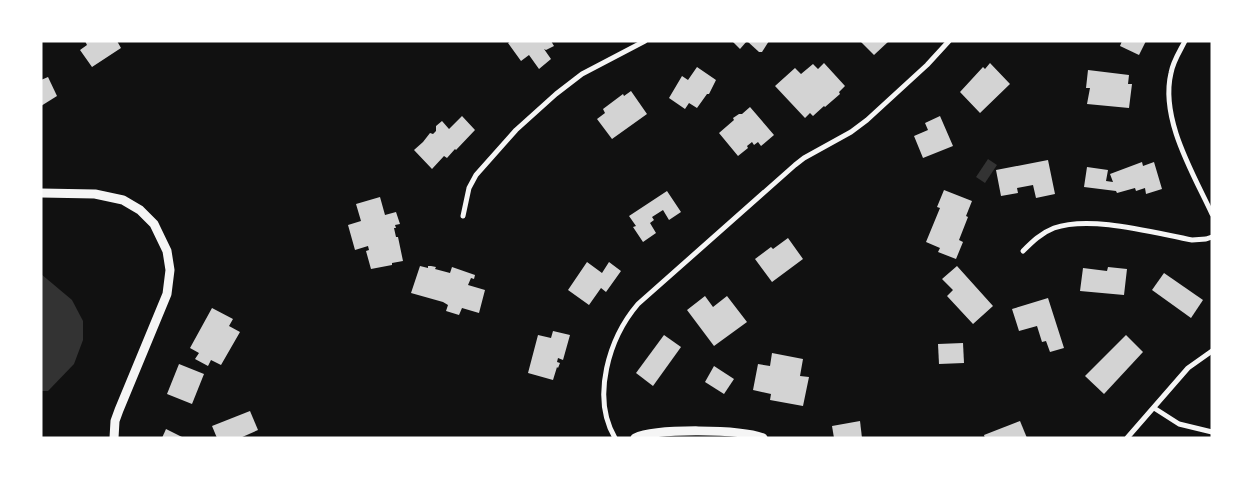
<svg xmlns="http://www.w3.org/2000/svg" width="1253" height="479" font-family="'Varela Round',sans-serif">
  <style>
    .water { fill: #333 }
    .building { fill: #d3d3d3 }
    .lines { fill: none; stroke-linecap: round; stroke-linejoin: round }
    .minor { stroke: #f5f5f5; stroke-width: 5 }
    .tertiary { stroke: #f5f5f5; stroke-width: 9 }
  </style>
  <rect width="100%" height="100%" fill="#111"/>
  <!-- water -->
  <g class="water">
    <polygon points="988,159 997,165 985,183 976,177"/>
    <polygon points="41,274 72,300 83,321 83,340 74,364 48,391 41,391"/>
  </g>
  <!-- building -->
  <g class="building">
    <polygon points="85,41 117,41 121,48 92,67 80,50 87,45"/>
    <polygon points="511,41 551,41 554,46 546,50 544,49 551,59 539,69 529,55 521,61 508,43"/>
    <polygon points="732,41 747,41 740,49"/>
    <polygon points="747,41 769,41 762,52 759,52"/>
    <polygon points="860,41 889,41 874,55"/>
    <polygon points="1122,41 1146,41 1139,55 1120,46"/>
    <polygon points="824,63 845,86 839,92 840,94 825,107 824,106 813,116 810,113 805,118 775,86 795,68 801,74 813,64 818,69"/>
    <polygon points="990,63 1010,84 980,113 960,92 983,67 985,69"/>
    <polygon points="697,67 716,80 709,94 707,94 697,108 689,103 685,109 669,98 682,76 688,80"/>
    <polygon points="1088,70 1129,75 1128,84 1132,84 1129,108 1087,104 1090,88 1086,88"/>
    <polygon points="48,77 57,96 41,106 41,80"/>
    <polygon points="631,91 647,114 612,139 597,119 605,113 603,109 623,94 624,96"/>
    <polygon points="750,107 774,135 761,146 758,142 754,145 752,142 747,146 748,148 738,156 719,133 734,120 733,118 739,114 742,114"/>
    <polygon points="462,116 475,130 456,150 455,149 447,158 444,156 432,169 414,150 423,142 430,133 433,134 436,131 436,126 442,121 449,129"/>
    <polygon points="940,116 953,146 923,158 914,136 928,130 925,123"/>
    <polygon points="1048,160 1055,194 1036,198 1033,185 1017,188 1018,193 1001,196 996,170"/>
    <polygon points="1142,162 1143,166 1154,162 1162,189 1146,194 1145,188 1136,191 1135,188 1117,193 1116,191 1084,187 1087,167 1108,170 1106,181 1113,182 1110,174"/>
    <polygon points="944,190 972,201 966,216 968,217 959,240 963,242 956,259 938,252 940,248 926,242 940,208 937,207"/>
    <polygon points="667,191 681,212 669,220 663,210 652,217 654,220 650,223 656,233 643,242 633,227 636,226 629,216"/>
    <polygon points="380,197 385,215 396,212 400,224 395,225 396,228 394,228 396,237 398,237 403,261 392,263 392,265 371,269 366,251 369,250 368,246 355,250 348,225 361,221 356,204"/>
    <polygon points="788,238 803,259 772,282 755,259 771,247 773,249"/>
    <polygon points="587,262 602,273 609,262 621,271 606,292 601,288 589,305 568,290"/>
    <polygon points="420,266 428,268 428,266 431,266 436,267 435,269 450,273 452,267 475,275 474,279 471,278 468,285 485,290 479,313 462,308 459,315 446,311 448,305 443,302 411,293"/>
    <polygon points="957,266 993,306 973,324 947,296 953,290 942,279"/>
    <polygon points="1108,267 1127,269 1124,295 1080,291 1083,268 1107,271"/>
    <polygon points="1164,273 1203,300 1191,318 1152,290"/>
    <polygon points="705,296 713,307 727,296 747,322 714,346 687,310"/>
    <polygon points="1048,298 1064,348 1050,352 1046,341 1042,342 1037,326 1019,331 1012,309"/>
    <polygon points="212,308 233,319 229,326 240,332 221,365 211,360 208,366 195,359 199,353 190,348"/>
    <polygon points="553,331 570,335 563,360 558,358 557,362 560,363 558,368 557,367 553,380 528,373 538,335 551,338"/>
    <polygon points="664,335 681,347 653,386 636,373"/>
    <polygon points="1126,335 1143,352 1104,394 1085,376"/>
    <polygon points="963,343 964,363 939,364 938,344"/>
    <polygon points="772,353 803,359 800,376 809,377 803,406 770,400 771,394 753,390 758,364 770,366"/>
    <polygon points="179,364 204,374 192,404 167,394"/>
    <polygon points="714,366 734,379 724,394 705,382"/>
    <polygon points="250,411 258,430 240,438 217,438 212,426"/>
    <polygon points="860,421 862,438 834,438 832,426"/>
    <polygon points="1020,421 1027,438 985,438 984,435"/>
    <polygon points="166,429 184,438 162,438"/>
  </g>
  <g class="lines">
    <!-- minor -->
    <g class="minor">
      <path d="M 1185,41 C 1180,51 1173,61 1171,73 C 1160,119 1193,173 1212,214"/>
      <polyline points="463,216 469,188 476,175 516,130 556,94 582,74 645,41"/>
      <path d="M 1023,251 C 1032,242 1041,233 1054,228 C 1091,215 1154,233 1192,240 L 1206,239 L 1212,237"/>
      <polyline points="1154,408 1179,424 1212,432"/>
      <path d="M 615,438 C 591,397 609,338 638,304 L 795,165 L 804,158 L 851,132 L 867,120 L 927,65 L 949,41"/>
      <polyline points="1127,438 1188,368 1212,351"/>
    </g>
    <!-- tertiary -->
    <g class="tertiary">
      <polyline points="41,193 95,194 123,200 140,210 154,224 167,251 170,270 167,294 119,410 115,421 114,438"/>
      <path d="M 635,438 C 656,428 741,429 763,438"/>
    </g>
  </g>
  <!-- border -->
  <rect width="1253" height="479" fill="none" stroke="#ffffff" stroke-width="85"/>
</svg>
